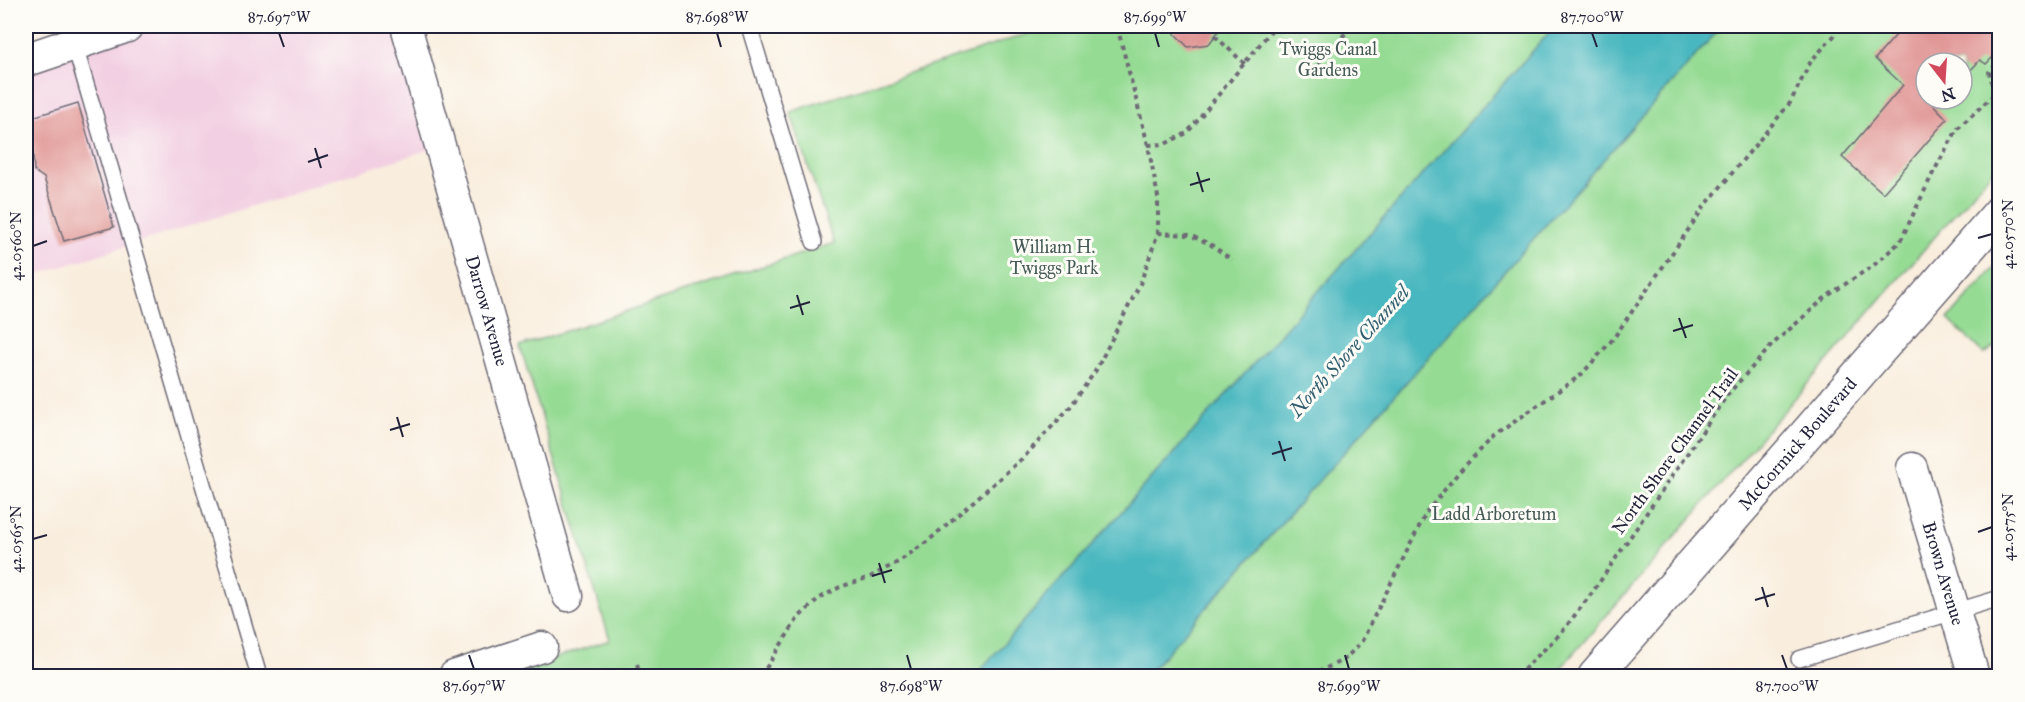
<svg xmlns="http://www.w3.org/2000/svg" width="2025" height="702" font-family="'IM FELL Great Primer',serif">
  <style>
    .built { fill: #f2cfe2 }
    .green { fill: #96db94; stroke: #5c7e68; stroke-width: 1.5; fill-rule: evenodd }
    .water { fill: #48b7bf; stroke: #356c7d; stroke-width: 1.5 }
    .building { fill: #de8e8d }
    .lines { fill: none; stroke-linecap: round; stroke-linejoin: round }
    .service-casing { stroke: #6d6974; stroke-width: 18 }
    .minor-casing { stroke: #6d6974; stroke-width: 33 }
    .tertiary-casing { stroke: #6d6974; stroke-width: 36 }
    .secondary-casing { stroke: #6d6974; stroke-width: 36 }
    .path { stroke: #6d6974; stroke-width: 4; stroke-dasharray: 4.5 4.5; stroke-linecap: butt }
    .service { stroke: #fff; stroke-width: 15 }
    .minor { stroke: #fff; stroke-width: 30 }
    .tertiary { stroke: #fff; stroke-width: 33 }
    .secondary { stroke: #fff; stroke-width: 33 }
    .ticks { fill: none; stroke: #22223b; stroke-width: 2 }
    .labels { text-anchor: middle; dominant-baseline: central; stroke-width: 6; stroke-linejoin: round; paint-order: stroke }
    .park-label { font-size: 18px; fill: #455a56; stroke: #fdfcf7 }
    .street-label { font-size: 18px; fill: #22223b; stroke: #fdfcf7 }
    .water-label { font-size: 20px; font-style: italic; fill: #315e70; stroke: #fdfcf7 }
    .neatline { fill: none; stroke: #22223b; stroke-width: 2 }
    .ticks-label { font-size: 15px; text-anchor: middle; fill: #22223b }
  </style>
  <rect width="100%" height="100%" fill="#fdfcf7"/>
  <filter id="ink" filterUnits="userSpaceOnUse"><feTurbulence type="fractalNoise" baseFrequency=".0167" numOctaves="2"/><feDisplacementMap in="SourceGraphic" scale="12" xChannelSelector="R" yChannelSelector="G"/><feConvolveMatrix kernelMatrix="1 2 1 2 8 2 1 2 1" color-interpolation-filters="sRGB"/></filter>
  <filter id="wash" filterUnits="userSpaceOnUse"><feTurbulence type="fractalNoise" baseFrequency=".008" numOctaves="4" result="noise"/><feDisplacementMap in="SourceGraphic" scale="24" xChannelSelector="R" yChannelSelector="G"/><feGaussianBlur stdDeviation="1.35" result="paint"/><feColorMatrix in="noise" values="0 0 0 0 0 0 0 0 0 0 0 0 0 0 0 0 0 1.4 0 .05"/><feComposite in="paint" operator="in"/></filter>
  <g filter="url(#wash)">
    <rect width="100%" height="100%" fill="#f9eede"/>
    <!-- built -->
    <polygon class="built" points="127,26 406,26 440,146 26,278 26,60"/>
    <!-- green -->
    <g class="green">
      <polygon points="1051,26 1555,26 975,676 501,676 610,640 520,346 834,243 790,112"/>
      <path d="M 1722,26 L 1999,26 L 1999,163 L 1554,676 L 1146,676 ZM 1926,63 L 1962,63 L 1962,99 L 1926,99 Z"/>
      <polygon points="1999,263 1999,345 1984,354 1948,319"/>
    </g>
    <!-- water -->
    <polygon class="water" points="1555,26 1722,26 1146,676 975,676"/>
    <g id="blocks">
      <!-- building -->
      <g class="building">
        <polygon points="1175,26 1220,26 1220,29 1209,44 1188,47 1175,34"/>
        <polygon points="1904,26 1996,26 1992,31 2000,38 2000,50 1986,64 1980,60 1969,72 1962,67 1962,63 1926,63 1926,99 1932,99 1930,101 1947,119 1883,193 1842,157 1903,85 1875,59"/>
        <polygon points="78,103 114,227 64,241 44,178 34,171 32,139 26,129 26,119"/>
      </g>
    </g>
  </g>
  <g filter="url(#ink)">
    <use href="#blocks" fill-opacity="0" stroke="#6d6974" stroke-width="1.5"/>
    <g class="lines">
      <defs>
        <g id="service">
          <polyline points="69,26 259,676"/>
          <polyline points="749,26 814,242"/>
          <polyline points="1799,659 2000,598"/>
        </g>
        <g id="minor">
          <path id="s1" d="M 406,26 L 568,596"/>
          <path id="s2" d="M 1912,468 L 1974,676"/>
          <polyline points="454,676 542,647"/>
        </g>
        <polyline id="tertiary" points="26,60 126,26"/>
        <g id="secondary">
          <path id="s3" d="M 1595,676 L 2000,212"/>
        </g>
      </defs>
      <!-- service casing -->
      <use href="#service" class="service-casing"/>
      <!-- minor casing -->
      <use href="#minor" class="minor-casing"/>
      <!-- tertiary casing -->
      <use href="#tertiary" class="tertiary-casing"/>
      <!-- secondary casing -->
      <use href="#secondary" class="secondary-casing"/>
      <!-- path -->
      <g class="path">
        <polyline points="1215,36 1245,64"/>
        <polyline points="1306,77 1352,26"/>
        <polyline points="1994,93 1989,72 2000,61"/>
        <polyline points="1148,145 1165,144 1187,133 1275,26"/>
        <polyline points="1158,233 1189,235 1210,244 1232,260"/>
        <polyline points="637,664 641,676"/>
        <polyline points="761,676 798,618 818,599 840,587 870,577 898,562 928,541 1024,457 1071,406 1096,370 1140,284 1158,233 1158,197 1148,145 1117,26"/>
        <polyline points="1310,676 1345,659 1362,641 1426,513 1458,473 1494,436 1581,375 1613,339 1704,207 1790,103 1811,61 1843,26"/>
        <polyline points="1517,676 1561,633 1592,593 1728,394 1773,344 1826,297 1874,265 1900,242 1933,173 1958,128 2000,89"/>
      </g>
      <!-- service -->
      <use href="#service" class="service"/>
      <!-- minor -->
      <use href="#minor" class="minor"/>
      <!-- tertiary -->
      <use href="#tertiary" class="tertiary"/>
      <!-- secondary -->
      <use href="#secondary" class="secondary"/>
    </g>
  </g>
  <!-- ticks -->
  <path class="ticks" d="M 279,33 L 284,47M 717,33 L 721,47M 1155,33 L 1159,47M 1592,33 L 1597,47M 315,148 L 321,168M 308,162 L 328,155M 1197,172 L 1203,192M 1190,185 L 1210,179M 1978,238 L 1992,234M 33,246 L 47,241M 797,295 L 803,315M 790,308 L 810,302M 1679,318 L 1686,338M 1673,331 L 1693,325M 397,417 L 403,437M 390,430 L 410,424M 1279,441 L 1285,461M 1272,454 L 1292,448M 1978,532 L 1992,527M 33,539 L 47,535M 879,563 L 885,583M 872,576 L 892,570M 1762,587 L 1768,607M 1755,600 L 1775,594M 469,655 L 474,669M 907,655 L 911,669M 1345,655 L 1349,669M 1782,655 L 1787,669"/>
  <g class="labels">
    <!-- park labels -->
    <g class="park-label">
      <text x="1328" y="49">Twiggs Canal<tspan x="1328" dy="21">Gardens</tspan></text>
      <text x="1054" y="247">William H.<tspan x="1054" dy="21">Twiggs Park</tspan></text>
      <text x="1494" y="514">Ladd Arboretum</text>
    </g>
    <!-- street labels -->
    <g class="street-label">
      <text stroke="none"><textPath href="#s1" startOffset="296">Darrow Avenue</textPath></text>
      <text stroke="none"><textPath href="#s3" startOffset="308">McCormick Boulevard</textPath></text>
      <text transform="translate(1675 451) rotate(-54)">North Shore Channel Trail</text>
      <text stroke="none"><textPath href="#s2" startOffset="110">Brown Avenue</textPath></text>
    </g>
    <!-- water labels -->
    <g class="water-label">
      <text transform="translate(1349 351) rotate(-48)">North Shore Channel</text>
    </g>
  </g>
  <!-- margin -->
  <rect width="2025" height="702" fill="none" stroke="#fdfcf7" stroke-width="66"/>
  <!-- north arrow -->
  <g transform="translate(1944 81) rotate(163)"><circle r="28" fill="#fdfcf7" stroke="#a5a5ac" stroke-width="1.5"/>
  <path d="M0-4.5L10 22L0 15L-10 22Z" fill="#d1495b"/>
  <text y="-9" font-size="16" font-weight="bold" text-anchor="middle" fill="#22223b">N</text>
  </g>
  <rect x="33" y="33" width="1959" height="636" class="neatline"/>
  <g class="ticks-label">
    <text x="279" y="22">87.697°W</text>
    <text x="717" y="22">87.698°W</text>
    <text x="1155" y="22">87.699°W</text>
    <text x="1592" y="22">87.700°W</text>
    <text transform="translate(2008 234) rotate(-90)" y="5">42.0570°N</text>
    <text transform="translate(16 246) rotate(-90)" y="5">42.0560°N</text>
    <text transform="translate(2008 527) rotate(-90)" y="5">42.0575°N</text>
    <text transform="translate(16 539) rotate(-90)" y="5">42.0565°N</text>
    <text x="474" y="691">87.697°W</text>
    <text x="911" y="691">87.698°W</text>
    <text x="1349" y="691">87.699°W</text>
    <text x="1787" y="691">87.700°W</text>
  </g>
</svg>
